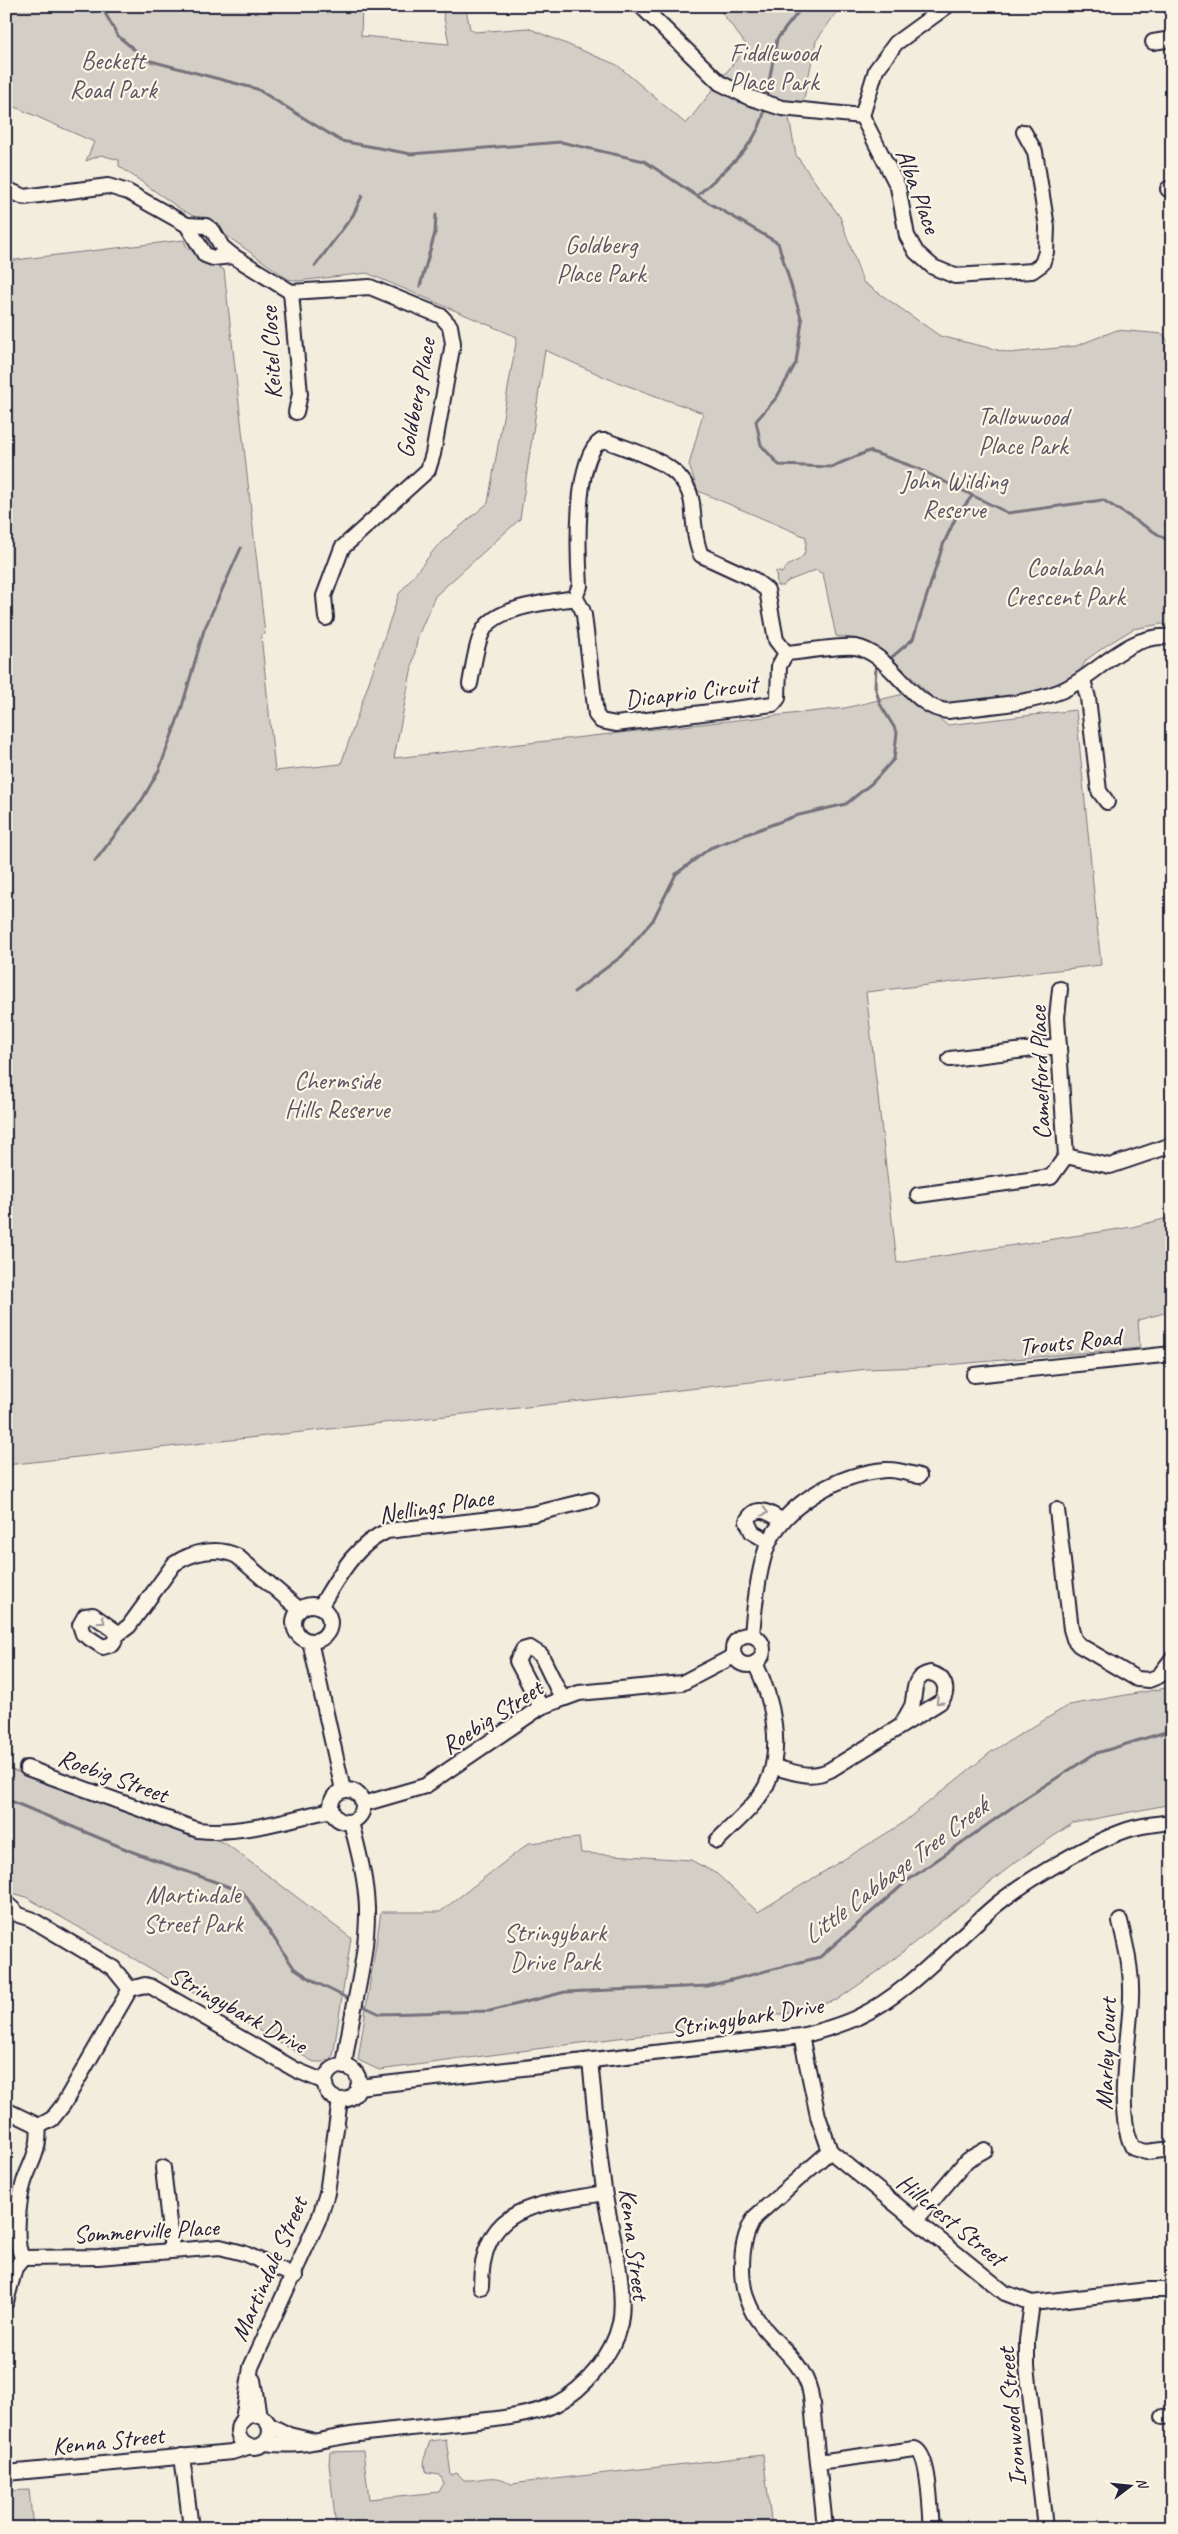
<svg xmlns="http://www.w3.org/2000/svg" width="1178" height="2534" font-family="Caveat,sans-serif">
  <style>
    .green { fill: #d4cfc6; stroke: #7b7880 }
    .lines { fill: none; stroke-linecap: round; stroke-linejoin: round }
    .stream { stroke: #75727b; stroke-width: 3 }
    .minor-casing { stroke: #22223b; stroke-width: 18 }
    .minor { stroke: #fcf5e5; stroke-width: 14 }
    .oneway { stroke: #9a9698 }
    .labels { text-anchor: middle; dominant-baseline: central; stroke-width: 4.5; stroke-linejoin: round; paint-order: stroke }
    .park-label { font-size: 25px; fill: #575665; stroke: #fcf5e5 }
    .street-label { font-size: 25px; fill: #22223b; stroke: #fcf5e5 }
    .water-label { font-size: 26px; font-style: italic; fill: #525160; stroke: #fcf5e5 }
  </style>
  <rect width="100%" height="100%" fill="#f3edde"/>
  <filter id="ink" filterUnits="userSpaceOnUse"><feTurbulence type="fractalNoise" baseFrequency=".02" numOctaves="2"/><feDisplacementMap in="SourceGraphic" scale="10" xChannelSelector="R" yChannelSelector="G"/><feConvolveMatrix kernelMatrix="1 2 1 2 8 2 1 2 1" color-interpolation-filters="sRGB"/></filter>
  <g filter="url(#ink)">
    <!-- green -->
    <g class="green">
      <path d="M 6,6 L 362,6 L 361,36 L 449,44 L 442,7 L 466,9 L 470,29 L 475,32 L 528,28 L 617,65 L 686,124 L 747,46 L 717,6 L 755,6 L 758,10 L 767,6 L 841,6 L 816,41 L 804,98 L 789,118 L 796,155 L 840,217 L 863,282 L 940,336 L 1010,353 L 1076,346 L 1117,330 L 1163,334 L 1172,347 L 1172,625 L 1161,624 L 1133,629 L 1107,645 L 1086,660 L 1079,674 L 1052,690 L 950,704 L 933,698 L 896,662 L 859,639 L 836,636 L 823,574 L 816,570 L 788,581 L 783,586 L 777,586 L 776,571 L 782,573 C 792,555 807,569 806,537 L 698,491 L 689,465 L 703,413 L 609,379 L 545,350 L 520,519 L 435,596 L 418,636 L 394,758 L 845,708 L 908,693 L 947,725 L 1076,710 L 1101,965 L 866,992 L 897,1263 L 1132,1227 L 1172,1217 L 1172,1311 L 1138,1320 L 1140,1348 L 923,1367 L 868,1369 L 6,1465 L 6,261 L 184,240 L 187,248 L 224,270 L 265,634 L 261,635 L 275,771 L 341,764 L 399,594 L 438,545 L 488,503 L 517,337 L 367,273 L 298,281 L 288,279 L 213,226 L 182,210 L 119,166 L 119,160 L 101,155 L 86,161 L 94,142 L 6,103 Z"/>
      <polygon points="1172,1687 1172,1804 1073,1823 1017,1861 880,1970 837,2000 738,2025 618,2038 379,2070 358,2060 381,1912 440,1912 529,1843 579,1838 581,1853 691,1860 717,1874 758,1912 900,1825 991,1752 1069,1705"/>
      <polygon points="6,1768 225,1843 351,1938 333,2056 324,2062 314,2062 26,1897 6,1891"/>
      <path d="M 446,2439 L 451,2475 L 457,2473 L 464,2480 C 482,2481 495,2472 511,2484 L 763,2455 L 772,2528 L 336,2528 L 329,2463 L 330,2452 L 363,2451 L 369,2499 L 439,2492 L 444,2483 L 440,2475 L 427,2473 L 423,2462 L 430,2441 Z"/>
      <polygon points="29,2490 33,2528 6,2528 6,2491"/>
    </g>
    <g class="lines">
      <!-- stream -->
      <g class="stream">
        <polyline points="101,6 118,36 147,60 257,89 341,141 411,154 561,142 644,161 697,196 778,243 802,321 796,363 777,397 756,421 761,445 779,465 831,467 869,451 917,468 1008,513 1103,500 1172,543"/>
        <polyline points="766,98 777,39 803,6"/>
        <path d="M 697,196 C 723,171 760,145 765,107"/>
        <polyline points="315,266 353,215 362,196"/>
        <polyline points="420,286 435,233 436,215"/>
        <polyline points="892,657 913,639 943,545 956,517 972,496"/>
        <polyline points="95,861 142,800 159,770 181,710 204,630 241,548"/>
        <polyline points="574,992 622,956 653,920 676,874 710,848 795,816 846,804 872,783 894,759 897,732 880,704 875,686 876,667"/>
        <polyline points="6,1799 133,1852 243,1892 294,1968 317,1983 351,2000"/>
        <polyline points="359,2004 380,2014 490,2011 565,1992 708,1986 820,1957 907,1881 1024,1799 1094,1754 1172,1730"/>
      </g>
      <defs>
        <g id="minor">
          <polyline points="641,6 720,83 748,97 782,108 862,116"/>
          <polyline points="1153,42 1172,39"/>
          <polyline points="862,116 898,187 907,236 916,252 933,267 955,276 1032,271 1042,264 1046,252 1047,227 1035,152 1024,132"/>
          <polyline points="862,116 876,70 896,43 947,6"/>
          <polyline points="6,189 24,197 108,186 128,192 187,225 205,255 213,258 233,256"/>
          <polyline points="1168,189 1172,191"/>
          <polyline points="187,225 206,226 213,231 222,247 233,256 291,292 370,287 441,316 450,326 453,343 433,454 428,470 342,548 324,596 326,618"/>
          <polyline points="291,292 300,394 296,412"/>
          <path d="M 601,441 L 607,441 C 639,454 686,463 692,503 C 694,519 694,540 701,555 L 753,579 L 767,590 L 776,640 L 786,653 L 779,666 L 778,698 L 773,704 L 616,724 L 601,721 L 596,715 L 584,615 C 581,601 571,602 580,586 C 578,556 574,457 601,441 Z"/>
          <path d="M 786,653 C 802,652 840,645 855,647 C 891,652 911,709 948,711 C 985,706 1026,705 1061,691 C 1100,674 1125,633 1172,637"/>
          <polyline points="1083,680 1088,698 1099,791 1107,802"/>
          <path d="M 470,684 C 473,669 476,643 483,631 C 496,606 551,602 576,598"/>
          <polyline points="1060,989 1057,1017 1066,1156"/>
          <polyline points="950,1059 1059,1046"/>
          <polyline points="918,1195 1051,1177 1066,1156 1110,1166 1172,1145"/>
          <polyline points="974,1375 1172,1354"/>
          <polyline points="1057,1510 1071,1629 1074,1639 1079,1645 1137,1679 1149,1680 1159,1676 1172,1659"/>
          <path d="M 769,1542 L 752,1532 L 747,1521 C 756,1503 770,1513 783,1521"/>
          <circle cx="312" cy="1623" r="18"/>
          <path d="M 320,1607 C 339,1576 354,1546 387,1531 L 533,1514 L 591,1500"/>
          <path d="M 117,1635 L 114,1630 L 93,1615 L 85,1616 L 80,1625 L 83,1634 L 103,1647 L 113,1644 L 117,1635 L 129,1626 L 174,1564 C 192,1552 217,1546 237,1556 L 300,1610"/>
          <path d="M 752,1635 C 754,1610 759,1564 769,1542 C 789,1501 841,1474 885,1470 C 896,1469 908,1473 919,1476"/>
          <circle cx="748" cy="1650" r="15"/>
          <polyline points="310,1641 343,1790"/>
          <polyline points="541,1707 517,1661 523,1650 530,1648 541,1655 562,1698"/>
          <path d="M 774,1767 C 794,1772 810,1780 830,1770 L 940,1702 C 950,1691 945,1676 930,1673 C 911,1677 916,1692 912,1706 C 909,1712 905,1718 902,1724"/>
          <path d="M 27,1768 L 198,1830 C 242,1835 289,1819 331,1810"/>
          <circle cx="347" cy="1806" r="16"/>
          <polyline points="363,1804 425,1786 541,1707 579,1693 682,1683 734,1656"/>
          <path d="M 717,1841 C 733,1824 755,1807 766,1786 C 784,1749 773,1699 755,1663"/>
          <polyline points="6,1903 19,1915 31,1919 113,1968 130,1989 145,1985 152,1987 296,2070 325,2082"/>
          <path d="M 1120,1921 C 1126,1946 1132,1971 1131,1997 C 1130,2039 1114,2112 1133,2148 L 1146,2152 L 1172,2149"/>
          <polyline points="801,2036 818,2116 830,2151 1005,2293 1032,2303 1148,2290 1172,2290"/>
          <circle cx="342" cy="2083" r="17"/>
          <path d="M 344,2067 C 350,2014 368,1961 367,1908 C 366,1878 358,1850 351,1822"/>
          <path d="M 358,2087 L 801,2036 C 820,2031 840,2026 858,2017 C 908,1994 953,1941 996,1905 C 1027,1880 1089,1843 1127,1830 C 1141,1825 1157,1824 1172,1822"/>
          <polyline points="6,2110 39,2126"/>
          <polyline points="163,2168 172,2250"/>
          <polyline points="916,2220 967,2160 985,2150"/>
          <path d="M 23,2258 C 13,2245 19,2197 24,2182 C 28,2169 37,2155 38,2141 C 39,2136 38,2132 39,2126 L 52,2119 L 63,2105 L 130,1989"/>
          <polyline points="23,2258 98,2257 220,2247 243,2253 295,2276"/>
          <path d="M 481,2287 C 481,2203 539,2205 604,2193"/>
          <polyline points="6,2302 15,2268 23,2258"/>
          <polyline points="1032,2303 1027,2340 1027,2366 1045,2528"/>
          <polyline points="253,2380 259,2416"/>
          <circle cx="254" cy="2431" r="16"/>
          <polyline points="1163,2417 1172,2416"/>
          <polyline points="243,2420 251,2367 320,2216 327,2193 340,2100"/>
          <polyline points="269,2425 289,2435 310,2440"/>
          <path d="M 266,2443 C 298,2448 320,2440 351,2435 C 381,2431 411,2428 441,2425 C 479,2420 521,2420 556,2404 C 585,2389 613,2355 620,2323 C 627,2288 611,2232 605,2196 C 598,2151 595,2106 590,2061"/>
          <polyline points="182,2456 191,2528"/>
          <path d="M 818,2462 L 915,2449 C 930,2455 930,2511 932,2528"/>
          <polyline points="6,2473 232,2452 248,2447"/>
          <path d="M 825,2528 C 822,2496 818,2465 815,2433 C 813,2419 813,2405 810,2391 C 797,2342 742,2335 742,2268 C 742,2248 745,2233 755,2217 L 830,2151"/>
        </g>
      </defs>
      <!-- minor casing -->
      <use href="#minor" class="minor-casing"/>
      <!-- minor -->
      <use href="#minor" class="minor"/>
    </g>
    <!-- one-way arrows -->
    <defs><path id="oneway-chevron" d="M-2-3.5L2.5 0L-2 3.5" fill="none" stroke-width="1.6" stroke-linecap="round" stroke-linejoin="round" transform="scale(1.25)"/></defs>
    <g class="oneway">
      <use href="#oneway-chevron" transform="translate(765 1512) rotate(15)"/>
      <use href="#oneway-chevron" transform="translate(102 1621) rotate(35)"/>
      <use href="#oneway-chevron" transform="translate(939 1701) rotate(136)"/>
    </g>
  </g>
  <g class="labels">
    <!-- park labels -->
    <g class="park-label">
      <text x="774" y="53">Fiddlewood<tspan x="774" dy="29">Place Park</tspan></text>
      <text x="113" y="61">Beckett<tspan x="113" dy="29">Road Park</tspan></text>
      <text x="601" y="245">Goldberg<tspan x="601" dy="29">Place Park</tspan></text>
      <text x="1023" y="417">Tallowwood<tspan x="1023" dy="29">Place Park</tspan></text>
      <text x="954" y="481">John Wilding<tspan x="954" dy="29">Reserve</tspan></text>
      <text x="1065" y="568">Coolabah<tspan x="1065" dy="29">Crescent Park</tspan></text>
      <text x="337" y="1081">Chermside<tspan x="337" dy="29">Hills Reserve</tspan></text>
      <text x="193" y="1895">Martindale<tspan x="193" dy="29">Street Park</tspan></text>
      <text x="555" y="1933">Stringybark<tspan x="555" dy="29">Drive Park</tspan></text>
    </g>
    <!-- street labels -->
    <g class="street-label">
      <text transform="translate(918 191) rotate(70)">Alba Place</text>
      <text transform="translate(271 353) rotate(-93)">Keitel Close</text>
      <text transform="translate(416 398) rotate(-79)">Goldberg Place</text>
      <text transform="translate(691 692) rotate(-7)">Dicaprio Circuit</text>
      <text transform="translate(1040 1073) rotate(-92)">Camelford Place</text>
      <text transform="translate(1070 1342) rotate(-6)">Trouts Road</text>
      <text transform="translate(436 1506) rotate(-9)">Nellings Place</text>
      <text transform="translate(492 1717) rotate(-33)">Roebig Street</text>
      <text transform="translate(113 1776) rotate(20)">Roebig Street</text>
      <text transform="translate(238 2010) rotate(29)">Stringybark Drive</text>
      <text transform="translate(747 2017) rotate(-9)">Stringybark Drive</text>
      <text transform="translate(1106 2054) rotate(-88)">Marley Court</text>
      <text transform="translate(951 2220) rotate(39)">Hillcrest Street</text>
      <text transform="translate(146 2231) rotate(-3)">Sommerville Place</text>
      <text transform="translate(634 2244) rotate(83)">Kenna Street</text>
      <text transform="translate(269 2269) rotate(-66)">Martindale Street</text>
      <text transform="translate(1012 2417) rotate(-95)">Ironwood Street</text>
      <text transform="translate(108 2441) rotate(-6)">Kenna Street</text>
    </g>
    <!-- water labels -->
    <g class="water-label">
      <text transform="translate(895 1871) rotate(-37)">Little Cabbage Tree Creek</text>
    </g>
  </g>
  <!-- margin -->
  <rect width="1178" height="2534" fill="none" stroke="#fcf5e5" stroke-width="25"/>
  <rect x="12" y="12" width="1153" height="2509" fill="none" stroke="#22223b" stroke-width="2" filter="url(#ink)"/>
  <!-- north arrow -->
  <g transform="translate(1130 2486) rotate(74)" stroke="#fcf5e5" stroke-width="4" paint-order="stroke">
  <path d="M0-4L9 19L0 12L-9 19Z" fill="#22223b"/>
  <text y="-8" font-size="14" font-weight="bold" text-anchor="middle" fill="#22223b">N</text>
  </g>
</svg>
